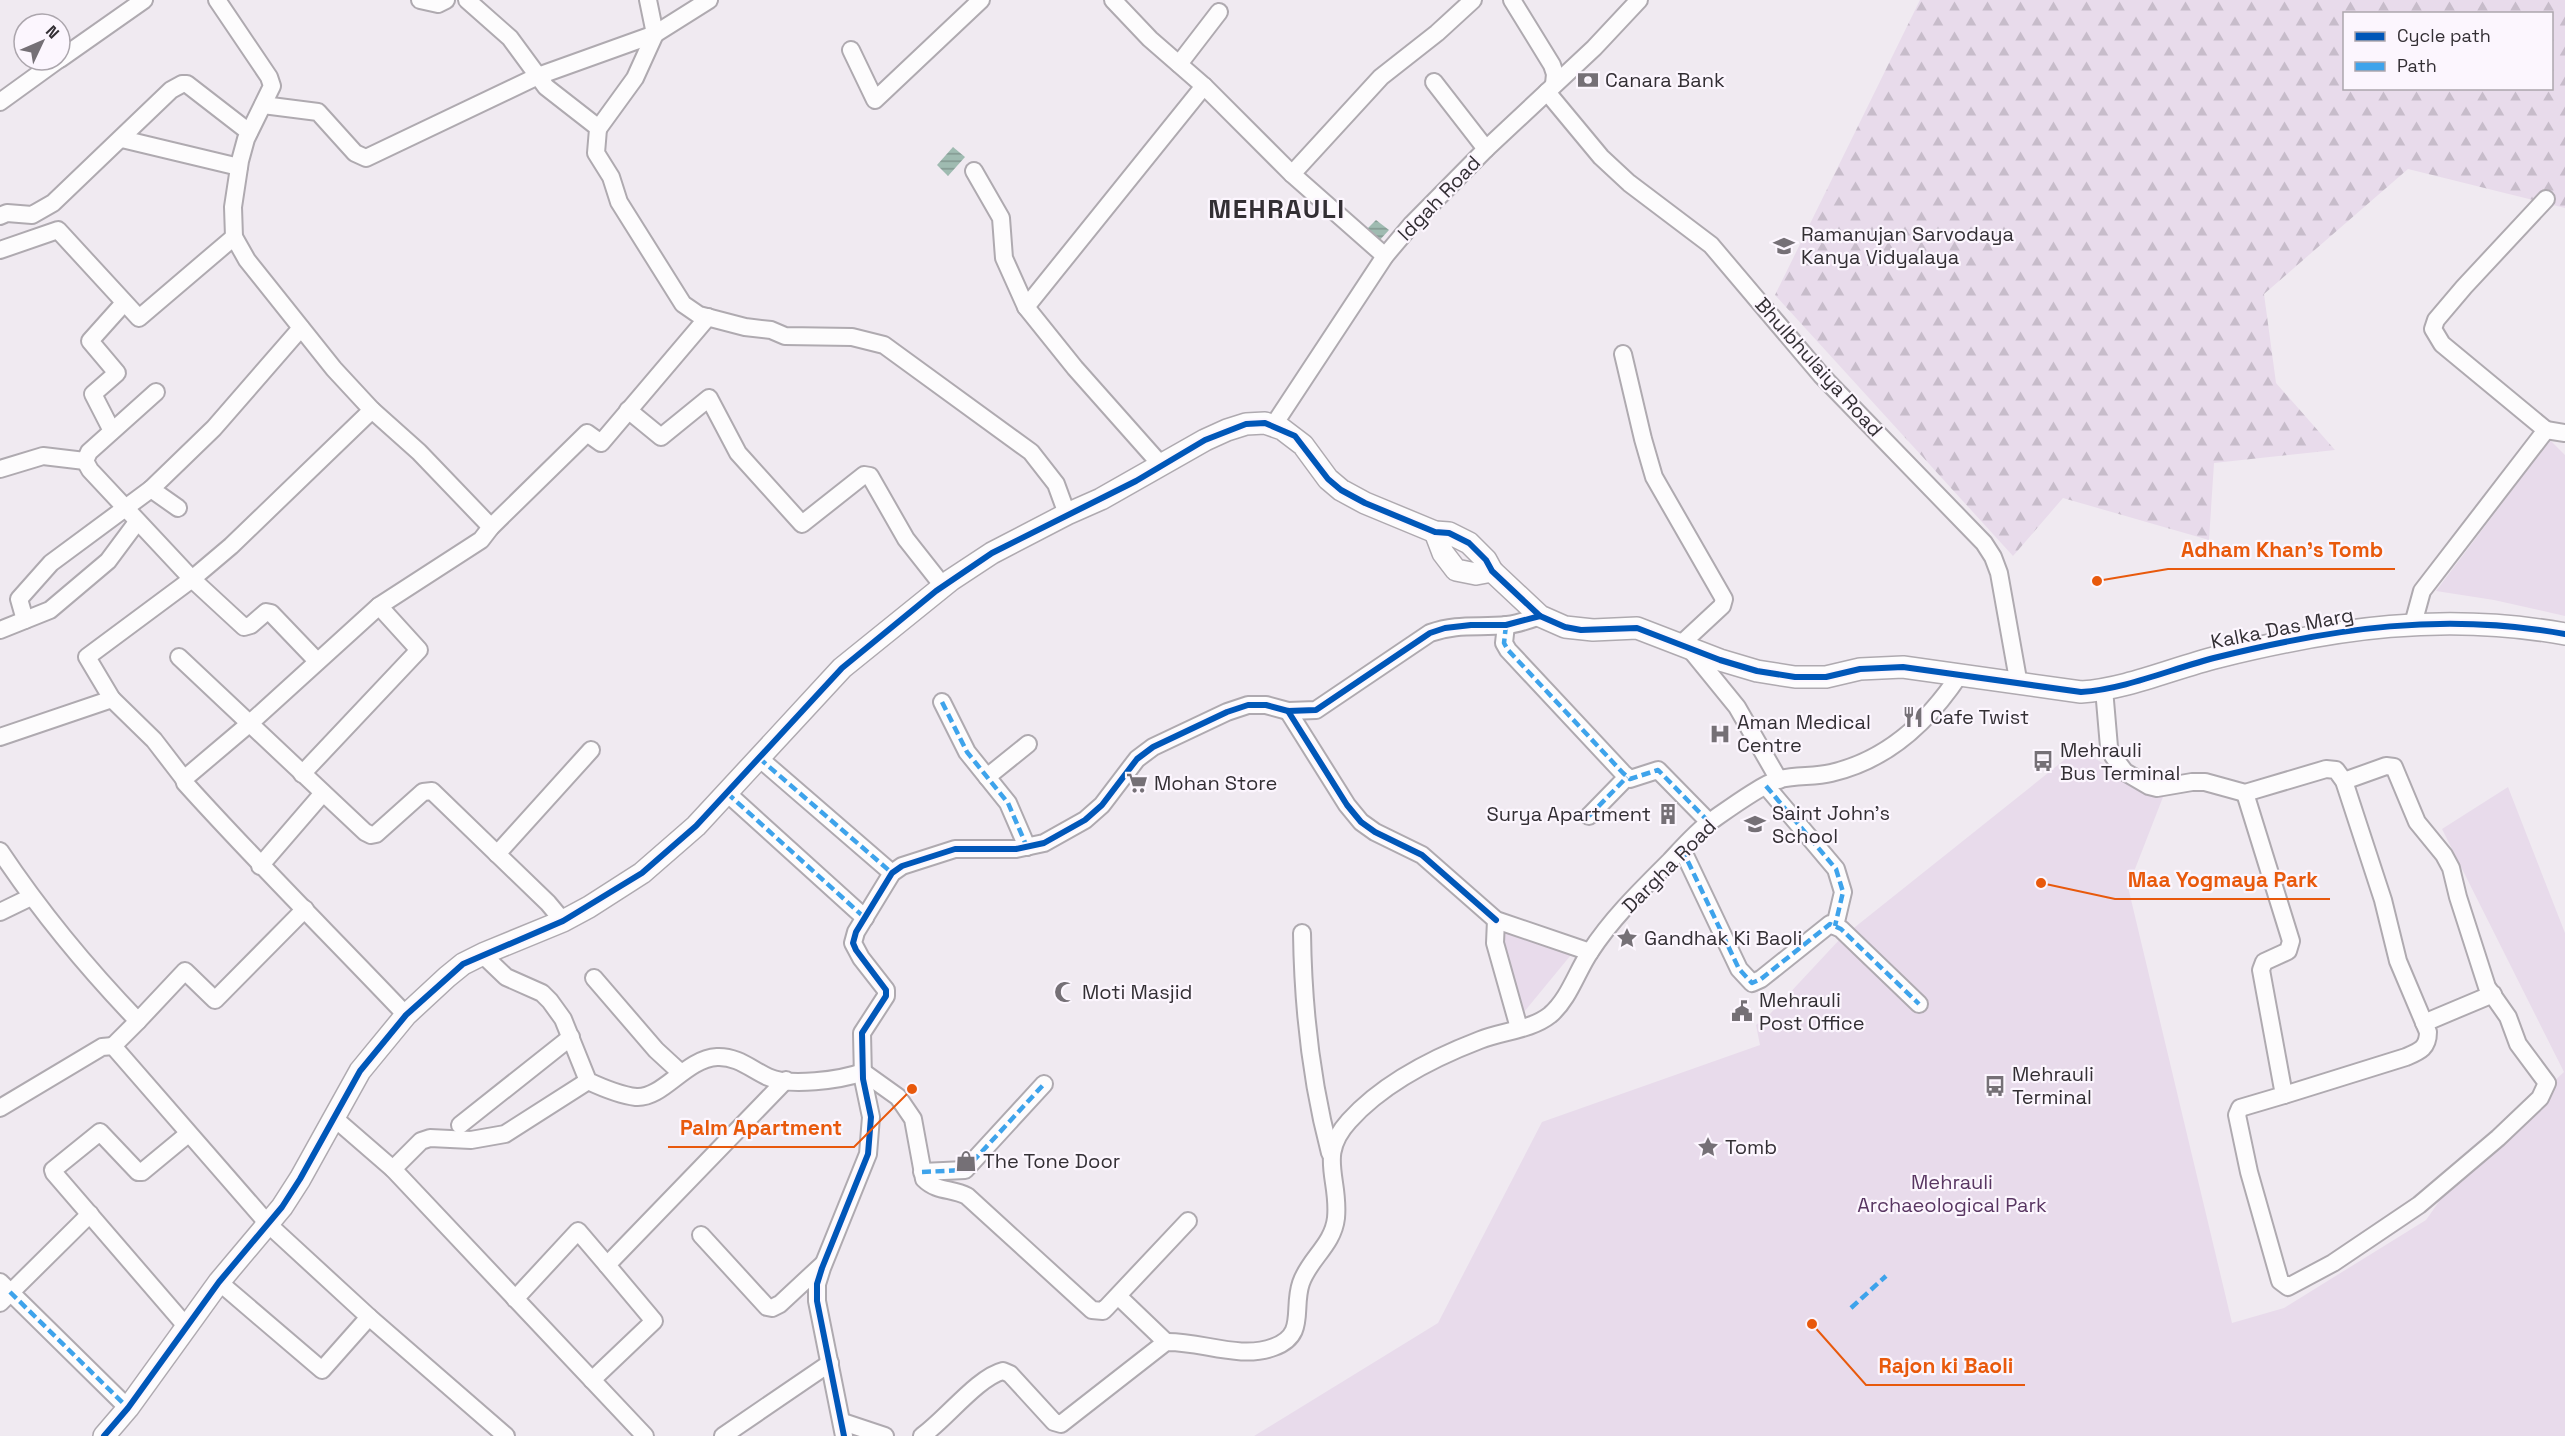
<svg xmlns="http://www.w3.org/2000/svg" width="2565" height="1436" font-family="'Space Grotesk',sans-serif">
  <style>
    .forest { fill: url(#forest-firs); fill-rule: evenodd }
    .park { fill: #e8dbeb }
    .water { fill: url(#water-rules) }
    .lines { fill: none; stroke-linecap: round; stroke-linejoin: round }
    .minor-casing { stroke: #afaab0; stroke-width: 20 }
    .tertiary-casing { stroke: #afaab0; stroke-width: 24 }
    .minor { stroke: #fdfcfd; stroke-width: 16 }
    .tertiary { stroke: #fdfcfd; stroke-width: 21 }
    .quiet { stroke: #3ea3eb; stroke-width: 4.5; stroke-dasharray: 9 4.5; stroke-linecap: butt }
    .cycleway-casing { stroke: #fcf6fe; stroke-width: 10 }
    .cycleway { stroke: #0057b8; stroke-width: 6 }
    .labels { text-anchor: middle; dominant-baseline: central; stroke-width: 4.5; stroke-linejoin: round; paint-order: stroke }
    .poi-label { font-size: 20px; fill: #332f34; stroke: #fcf6fe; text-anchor: start }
    .street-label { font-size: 20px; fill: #332f34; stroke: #fcf6fe }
    .park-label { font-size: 20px; fill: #593662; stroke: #fcf6fe }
    .district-label { font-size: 26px; font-weight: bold; letter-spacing: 1.5px; fill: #332f34; stroke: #fcf6fe }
    .leader { fill: none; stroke: #e8590c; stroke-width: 2 }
    .callout-dot { fill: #e8590c; stroke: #fcf6fe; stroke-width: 2 }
    .callout-label { font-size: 21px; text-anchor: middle; font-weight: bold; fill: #e8590c; stroke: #fcf6fe; stroke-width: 4.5; stroke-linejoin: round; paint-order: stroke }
  </style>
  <defs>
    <pattern id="forest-firs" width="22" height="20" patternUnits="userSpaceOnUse" patternTransform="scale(1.5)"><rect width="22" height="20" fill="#e8dbeb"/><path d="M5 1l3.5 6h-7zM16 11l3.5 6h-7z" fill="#c7bcca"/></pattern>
    <pattern id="water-rules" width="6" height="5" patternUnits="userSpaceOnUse" patternTransform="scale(1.5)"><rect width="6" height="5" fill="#9fbbb1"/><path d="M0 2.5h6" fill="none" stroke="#829891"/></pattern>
  </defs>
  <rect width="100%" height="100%" fill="#f0eaf1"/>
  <!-- forest -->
  <path class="forest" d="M 1920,0 L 2565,0 L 2565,208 L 2408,169 L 2264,294 L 2276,383 L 2335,450 L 2214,463 L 2209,540 L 2063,498 L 2013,556 L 1775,295 ZM 2344,14 L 2552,14 L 2552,88 L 2344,88 Z"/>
  <!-- park -->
  <g class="park">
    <polygon points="2550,440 2565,455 2565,616 2494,600 2436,591"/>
    <polygon points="2078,749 2163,797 2128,887 2232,1323 2284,1308 2426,1220 2469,1159 2564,1072 2442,829 2508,787 2565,933 2565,1436 1254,1436 1438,1323 1542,1122 1760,1045 1756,1025 1770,1014 1840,939"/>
    <polygon points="1509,924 1575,950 1519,1018 1497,931"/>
  </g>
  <!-- water -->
  <g class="water">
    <polygon points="953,147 965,157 948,176 937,165"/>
    <polygon points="1376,220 1389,230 1378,242 1365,231"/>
  </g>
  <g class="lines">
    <defs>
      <g id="minor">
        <polyline points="217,0 269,77 272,86 246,139 240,161 233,207 234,237 247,260 334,369 372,410 419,452 491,527"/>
        <polyline points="420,0 438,4 446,0"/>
        <polyline points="467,0 510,38 546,87 596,126 598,129 596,153 611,177 619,202 683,304 699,315 745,327 771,330 785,336 852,337 884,345 1031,452 1056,484 1067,514"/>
        <polyline points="1113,0 1150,39 1204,86 1292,174 1385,256"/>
        <polyline points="1512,0 1552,65 1555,74 1554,84"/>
        <polyline points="851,50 875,100 981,0"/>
        <polyline points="60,59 144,0"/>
        <polyline points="1179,64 1219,12"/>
        <polyline points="1434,82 1486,149"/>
        <polyline points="1547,92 1601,157 1629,183 1711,245 1822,376 1984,543 1993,557 1999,573 2019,685"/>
        <polyline points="0,102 58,60"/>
        <polyline points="263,105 318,112 355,153 366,158 538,76 655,34 709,0"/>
        <polyline points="598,129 635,78 655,34 648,0"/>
        <polyline points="122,139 239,167"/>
        <polyline points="974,171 1001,218 1004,258 1026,307 1075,368 1162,466"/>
        <polyline points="1292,174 1381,77 1437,33 1473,0"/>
        <polyline points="0,216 7,213 32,215 53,203 171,90 182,84 187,84 249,132"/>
        <polyline points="0,250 58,230 139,318 234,237"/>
        <polyline points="1026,307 1204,86"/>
        <polyline points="1623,354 1643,439 1654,477 1724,599 1722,606 1680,645"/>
        <polyline points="628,410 661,437 709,398 738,453 802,524 864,475 870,476 906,539 943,586"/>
        <polyline points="1273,426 1385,256 1412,224 1486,149 1594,48 1639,0"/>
        <polyline points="2546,430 2565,433"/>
        <polyline points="112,431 93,394 117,373 90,341 124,303"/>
        <polyline points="0,469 43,456 85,461"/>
        <polyline points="178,508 151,489 214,428 301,328"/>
        <polyline points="25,620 19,599 51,563 151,489"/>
        <polyline points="2413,624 2422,591 2546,430 2442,344 2433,329 2436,320 2464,287 2546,199"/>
        <polyline points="1506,625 1504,643 1508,650 1623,773 1630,779 1658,770 1709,822"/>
        <polyline points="0,630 50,610 108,561 137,522"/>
        <polyline points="1689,648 1737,707 1779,780"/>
        <polyline points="179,657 365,832 371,835 376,834 423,792 432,791 548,903 563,921"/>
        <polyline points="317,661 271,613 266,612 251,625 244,627 192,579 231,546 372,410"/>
        <path d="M 2104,689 L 2109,747 L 2113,756 L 2125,772 L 2149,786 L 2157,788 L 2192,782 L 2205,782 L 2245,793 L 2326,769 L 2336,770 L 2344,781 L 2383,900 L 2398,961 L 2428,1032 C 2428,1048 2420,1051 2406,1057 L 2284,1095"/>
        <polyline points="112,699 87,657 192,579 90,470 85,461 89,452 156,392"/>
        <polyline points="942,702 967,752 1008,803 1027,847"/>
        <polyline points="1288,711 1347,805 1361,822 1375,832 1422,855 1496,920 1590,952"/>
        <polyline points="0,737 112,699 154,740 184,779"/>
        <polyline points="759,758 892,873"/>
        <polyline points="302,774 419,650 379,606"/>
        <polyline points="987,777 1028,744"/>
        <polyline points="1766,786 1836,869 1843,892 1835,926"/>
        <polyline points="727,793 865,918"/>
        <polyline points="2245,793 2291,941 2288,951 2264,962 2261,970 2284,1095 2240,1108 2237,1115 2249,1172 2280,1281 2288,1287 2333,1263 2419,1205 2498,1138 2540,1098 2547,1083 2518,1044 2508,1017 2487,987 2458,897 2451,868 2444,855 2417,822 2394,767 2386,766 2344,781"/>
        <polyline points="1589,816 1627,777"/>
        <polyline points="1682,849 1739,969 1752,983 1761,979 1830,924 1841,929 1919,1004"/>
        <path d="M 0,851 C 42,914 86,967 138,1021 L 113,1046"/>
        <polyline points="497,854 591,750"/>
        <polyline points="260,866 323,793"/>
        <polyline points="0,912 31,897"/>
        <polyline points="1496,920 1495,943 1519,1028"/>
        <path d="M 1302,933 C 1303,1007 1311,1081 1330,1153"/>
        <path d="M 482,954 L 506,977 L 542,993 L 550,1001 L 563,1019 L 588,1081 C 603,1088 619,1095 636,1097 C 663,1099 685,1059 717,1057 C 737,1056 751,1069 768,1077 C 789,1087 841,1080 863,1072 L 898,1097 L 913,1119 L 924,1179 C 937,1192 952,1188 967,1196 L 1092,1310 L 1103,1311 L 1107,1307 L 1188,1221"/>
        <polyline points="594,978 656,1050 681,1073"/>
        <path d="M 406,1015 C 333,938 257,863 185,783 L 184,779 L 249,724 L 379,606 L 481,540 L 491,527 L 587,433 L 601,443 L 708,317"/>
        <polyline points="138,1021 185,971 215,1000 305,909"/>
        <polyline points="2424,1023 2493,994"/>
        <polyline points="0,1108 102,1047 113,1046 269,1225 369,1317"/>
        <polyline points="333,1117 393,1169 645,1436"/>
        <polyline points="460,1125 571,1037"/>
        <polyline points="393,1169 421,1141 430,1138 471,1140 505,1134 588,1081"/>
        <polyline points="922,1172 965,1170 1044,1084"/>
        <polyline points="701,1235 767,1307 772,1308 780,1304 822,1265"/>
        <polyline points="0,1282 128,1408"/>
        <polyline points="219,1282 322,1370 369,1317 506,1436"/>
        <polyline points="1118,1296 1166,1342"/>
        <polyline points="515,1299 578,1231 607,1265"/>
        <polyline points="0,1303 90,1214"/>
        <polyline points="186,1326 54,1173 53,1170 100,1132 138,1172 142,1172 188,1134"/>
        <polyline points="592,1380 654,1321 607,1265 786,1080"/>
        <polyline points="843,1422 885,1436"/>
        <polyline points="723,1436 830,1363"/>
        <path d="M 844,1436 L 817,1301 L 817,1284 L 822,1268 L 868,1154 L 871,1117 L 863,1079 L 862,1033 L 886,996 L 886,990 L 861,958 L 853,943 L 856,932 L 892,873 L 902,866 L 955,849 L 1016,849 L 1044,843 L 1085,820 L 1102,805 L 1137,759 L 1153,747 L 1227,712 L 1248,705 L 1266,705 L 1288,711 L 1316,710 L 1430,633 C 1458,623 1479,628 1507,625 C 1518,624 1529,620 1540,616"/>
        <path d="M 922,1436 C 945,1420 978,1377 1003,1371 L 1010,1374 L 1054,1422 L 1061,1424 L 1166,1342 C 1201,1341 1240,1360 1274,1347 C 1307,1335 1292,1309 1301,1283 C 1309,1259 1333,1245 1336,1218 C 1340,1178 1317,1156 1349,1121 C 1383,1083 1433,1058 1480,1040 C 1503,1031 1531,1030 1550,1015 C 1569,999 1577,971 1590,952 C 1612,918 1642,889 1670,861 C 1683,847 1696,832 1711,821 C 1727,810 1762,784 1780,779 C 1797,775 1815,777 1831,773 C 1888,760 1929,721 1960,674"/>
      </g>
      <g id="tertiary">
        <polyline points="1435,532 1443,553 1456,570 1476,574 1492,571"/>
        <path d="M 104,1436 L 128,1408 L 219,1282 L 282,1207 L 300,1179 L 360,1071 L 406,1015 L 447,977 L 463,964 L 485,953 L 563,921 L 589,907 L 642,873 L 696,826 L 842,668 L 951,580 L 992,553 L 1067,514 L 1101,499 L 1205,440 L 1227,430 L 1246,424 L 1265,423 L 1282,429 L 1303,445 L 1328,479 L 1341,490 L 1365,503 L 1435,532 L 1449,533 L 1469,543 L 1486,560 L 1492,571 L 1540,616 L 1565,627 L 1593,630 L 1637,628 L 1720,660 L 1757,671 L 1795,677 L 1826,677 L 1860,669 L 1903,667 L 2081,692 C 2127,689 2173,668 2218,657 C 2335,628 2444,612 2565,634"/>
      </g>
    </defs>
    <!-- minor casing -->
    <use href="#minor" class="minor-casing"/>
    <!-- tertiary casing -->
    <use href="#tertiary" class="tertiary-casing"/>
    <!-- minor -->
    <use href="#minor" class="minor"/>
    <!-- tertiary -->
    <use href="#tertiary" class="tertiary"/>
    <!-- quiet -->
    <g class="quiet">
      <polyline points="1506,625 1504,643 1508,650 1623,773 1630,779 1658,770 1709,822"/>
      <polyline points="942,702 967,752 1008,803 1027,847"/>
      <polyline points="759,758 892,873"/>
      <polyline points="1766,786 1836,869 1843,892 1835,926"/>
      <polyline points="727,793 865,918"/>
      <polyline points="1589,816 1627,777"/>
      <polyline points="1682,849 1739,969 1752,983 1761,979 1830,924 1841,929 1919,1004"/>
      <polyline points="922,1172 965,1170 1044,1084"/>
      <polyline points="10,1292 128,1408"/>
      <polyline points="1851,1308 1886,1276"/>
    </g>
    <defs>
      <g id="cycleway">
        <polyline points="1288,711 1347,805 1361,822 1375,832 1422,855 1496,920"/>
        <polyline points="104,1436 128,1408 219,1282 282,1207 300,1179 360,1071 406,1015 463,964 563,921 642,873 696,826 842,668 936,591 992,553 1136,481 1205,440 1246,424 1265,423 1295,436 1328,479 1341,490 1365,503 1435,532 1449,533 1469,543 1486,560 1492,571 1540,616"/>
        <path d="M 844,1436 L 817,1301 L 817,1284 L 822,1268 L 868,1154 L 871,1117 L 863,1079 L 862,1033 L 886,996 L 886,990 L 856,950 L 853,943 L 856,932 L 892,873 L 902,866 L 955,849 L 1016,849 L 1044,843 L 1085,820 L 1102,805 L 1137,759 L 1153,747 L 1227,712 L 1248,705 L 1266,705 L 1288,711 L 1316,710 L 1430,633 L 1445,628 L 1471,625 L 1506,625 L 1540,616 L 1565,627 L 1581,630 L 1637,628 L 1720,660 L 1757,671 L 1795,677 L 1826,677 L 1860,669 L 1903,667 L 2081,692 C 2127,689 2173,668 2218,657 C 2335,628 2444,612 2565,634"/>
      </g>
    </defs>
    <!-- cycleway casing -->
    <use href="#cycleway" class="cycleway-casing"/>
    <!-- cycleway -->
    <use href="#cycleway" class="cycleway"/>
  </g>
  <!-- icons -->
  <defs>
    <symbol id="bank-bare" viewBox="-9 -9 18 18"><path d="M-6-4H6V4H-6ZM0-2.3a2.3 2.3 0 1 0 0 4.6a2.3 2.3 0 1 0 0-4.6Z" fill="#757076" stroke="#fcf6fe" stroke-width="2.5" paint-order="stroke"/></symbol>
    <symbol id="school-bare" viewBox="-9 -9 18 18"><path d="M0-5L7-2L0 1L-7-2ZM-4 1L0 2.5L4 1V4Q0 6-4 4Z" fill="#757076" stroke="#fcf6fe" stroke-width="2.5" paint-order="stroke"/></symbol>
    <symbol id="restaurant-bare" viewBox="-9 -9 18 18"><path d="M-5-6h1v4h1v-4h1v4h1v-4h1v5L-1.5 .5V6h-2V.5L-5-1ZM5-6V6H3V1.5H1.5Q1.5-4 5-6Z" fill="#757076" stroke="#fcf6fe" stroke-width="2.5" paint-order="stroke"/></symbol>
    <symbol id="hospital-bare" viewBox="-9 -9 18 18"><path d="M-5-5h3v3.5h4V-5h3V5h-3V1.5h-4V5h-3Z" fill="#757076" stroke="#fcf6fe" stroke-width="2.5" paint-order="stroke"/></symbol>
    <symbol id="bus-bare" viewBox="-9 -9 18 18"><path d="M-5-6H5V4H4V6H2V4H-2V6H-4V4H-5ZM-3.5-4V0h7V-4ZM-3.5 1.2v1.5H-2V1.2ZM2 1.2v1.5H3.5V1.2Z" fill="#757076" stroke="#fcf6fe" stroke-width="2.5" paint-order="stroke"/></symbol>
    <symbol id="supermarket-bare" viewBox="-9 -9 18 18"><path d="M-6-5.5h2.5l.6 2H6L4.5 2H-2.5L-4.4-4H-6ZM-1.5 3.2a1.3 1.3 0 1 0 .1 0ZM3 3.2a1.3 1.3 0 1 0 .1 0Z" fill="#757076" stroke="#fcf6fe" stroke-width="2.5" paint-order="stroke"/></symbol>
    <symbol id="building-bare" viewBox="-9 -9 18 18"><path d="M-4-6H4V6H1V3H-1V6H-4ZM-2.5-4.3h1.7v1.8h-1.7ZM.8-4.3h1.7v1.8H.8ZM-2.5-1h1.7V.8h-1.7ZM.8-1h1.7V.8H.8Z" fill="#757076" stroke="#fcf6fe" stroke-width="2.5" paint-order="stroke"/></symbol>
    <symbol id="sight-bare" viewBox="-9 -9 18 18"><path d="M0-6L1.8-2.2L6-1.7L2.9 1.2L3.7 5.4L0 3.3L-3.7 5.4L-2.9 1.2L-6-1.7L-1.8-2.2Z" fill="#757076" stroke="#fcf6fe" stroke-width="2.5" paint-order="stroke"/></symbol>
    <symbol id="mosque-bare" viewBox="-9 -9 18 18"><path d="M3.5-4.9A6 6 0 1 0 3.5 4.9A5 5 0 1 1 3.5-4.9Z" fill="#757076" stroke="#fcf6fe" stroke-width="2.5" paint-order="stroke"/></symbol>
    <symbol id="civic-bare" viewBox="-9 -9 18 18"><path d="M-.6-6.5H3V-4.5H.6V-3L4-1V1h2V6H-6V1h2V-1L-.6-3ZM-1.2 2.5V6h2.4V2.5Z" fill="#757076" stroke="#fcf6fe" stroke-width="2.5" paint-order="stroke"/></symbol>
    <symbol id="shop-bare" viewBox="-9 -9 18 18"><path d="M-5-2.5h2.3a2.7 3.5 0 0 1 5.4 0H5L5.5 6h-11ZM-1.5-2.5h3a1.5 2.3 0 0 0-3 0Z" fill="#757076" stroke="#fcf6fe" stroke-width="2.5" paint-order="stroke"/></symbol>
  </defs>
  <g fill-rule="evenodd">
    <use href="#bank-bare" x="1573" y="65" width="30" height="30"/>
    <use href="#school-bare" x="1769" y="231" width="30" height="30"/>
    <use href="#restaurant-bare" x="1898" y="702" width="30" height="30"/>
    <use href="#hospital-bare" x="1705" y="719" width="30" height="30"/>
    <use href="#bus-bare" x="2028" y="746" width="30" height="30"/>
    <use href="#supermarket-bare" x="1122" y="768" width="30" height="30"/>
    <use href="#building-bare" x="1653" y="799" width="30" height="30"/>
    <use href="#school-bare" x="1740" y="809" width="30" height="30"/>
    <use href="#sight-bare" x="1612" y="923" width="30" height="30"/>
    <use href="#mosque-bare" x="1050" y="977" width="30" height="30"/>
    <use href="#civic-bare" x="1727" y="996" width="30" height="30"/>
    <use href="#bus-bare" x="1980" y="1071" width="30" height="30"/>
    <use href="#sight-bare" x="1693" y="1132" width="30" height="30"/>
    <use href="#shop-bare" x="951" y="1146" width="30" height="30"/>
  </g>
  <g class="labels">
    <!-- poi labels -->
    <g class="poi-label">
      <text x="1605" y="80">Canara Bank</text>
      <text x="1801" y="234">Ramanujan Sarvodaya<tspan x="1801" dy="23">Kanya Vidyalaya</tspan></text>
      <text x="1930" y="717">Cafe Twist</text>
      <text x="1737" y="722">Aman Medical<tspan x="1737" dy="23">Centre</tspan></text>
      <text x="2060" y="750">Mehrauli<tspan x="2060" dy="23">Bus Terminal</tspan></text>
      <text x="1154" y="783">Mohan Store</text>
      <text x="1772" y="813">Saint John's<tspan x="1772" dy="23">School</tspan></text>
      <text x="1651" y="814" text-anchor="end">Surya Apartment</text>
      <text x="1644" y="938">Gandhak Ki Baoli</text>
      <text x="1082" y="992">Moti Masjid</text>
      <text x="1759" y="1000">Mehrauli<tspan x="1759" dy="23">Post Office</tspan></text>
      <text x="2012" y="1074">Mehrauli<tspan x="2012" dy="23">Terminal</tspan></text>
      <text x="1725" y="1147">Tomb</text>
      <text x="983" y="1161">The Tone Door</text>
    </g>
    <!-- street labels -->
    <g class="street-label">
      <text transform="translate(1439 198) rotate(-46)">Idgah Road</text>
      <text transform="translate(1819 367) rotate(48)">Bhulbhulaiya Road</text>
      <text transform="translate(2282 628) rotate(-11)">Kalka Das Marg</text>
      <text transform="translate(1669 866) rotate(-45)">Dargha Road</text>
    </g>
    <!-- park labels -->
    <g class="park-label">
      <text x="1952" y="1182">Mehrauli<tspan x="1952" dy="23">Archaeological Park</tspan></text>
    </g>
    <!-- district labels -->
    <g class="district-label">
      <text x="1277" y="209">MEHRAULI</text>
    </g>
  </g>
  <!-- callouts -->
  <path class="leader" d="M2097 581L2168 569H2395M2041 883L2115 899H2330M912 1089L854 1147H668M1812 1324L1866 1385H2025"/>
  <g class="callout-dot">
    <circle cx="2097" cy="581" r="6"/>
    <circle cx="2041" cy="883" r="6"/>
    <circle cx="912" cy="1089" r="6"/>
    <circle cx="1812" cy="1324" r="6"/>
  </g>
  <g class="callout-label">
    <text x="2282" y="557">Adham Khan's Tomb</text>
    <text x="2223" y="887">Maa Yogmaya Park</text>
    <text x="761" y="1135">Palm Apartment</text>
    <text x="1946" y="1373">Rajon ki Baoli</text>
  </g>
  <!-- legend -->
  <rect x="2343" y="12" width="210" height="78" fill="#fcf6fe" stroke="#aca6ad" stroke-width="1.5"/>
  <rect x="2355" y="32" width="30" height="9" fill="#0057b8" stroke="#aca6ad" stroke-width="1.5"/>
  <text x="2397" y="42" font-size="18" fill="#332f34">Cycle path</text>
  <rect x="2355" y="62" width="30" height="9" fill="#3ea3eb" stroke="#aca6ad" stroke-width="1.5"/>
  <text x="2397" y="72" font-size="18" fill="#332f34">Path</text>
  <!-- north arrow -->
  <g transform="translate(42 42) rotate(46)"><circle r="28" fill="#fcf6fe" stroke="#aca6ad" stroke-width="1.5"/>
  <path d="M0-4.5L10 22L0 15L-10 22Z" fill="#757076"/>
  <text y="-9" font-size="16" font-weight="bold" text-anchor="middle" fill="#332f34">N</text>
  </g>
</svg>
